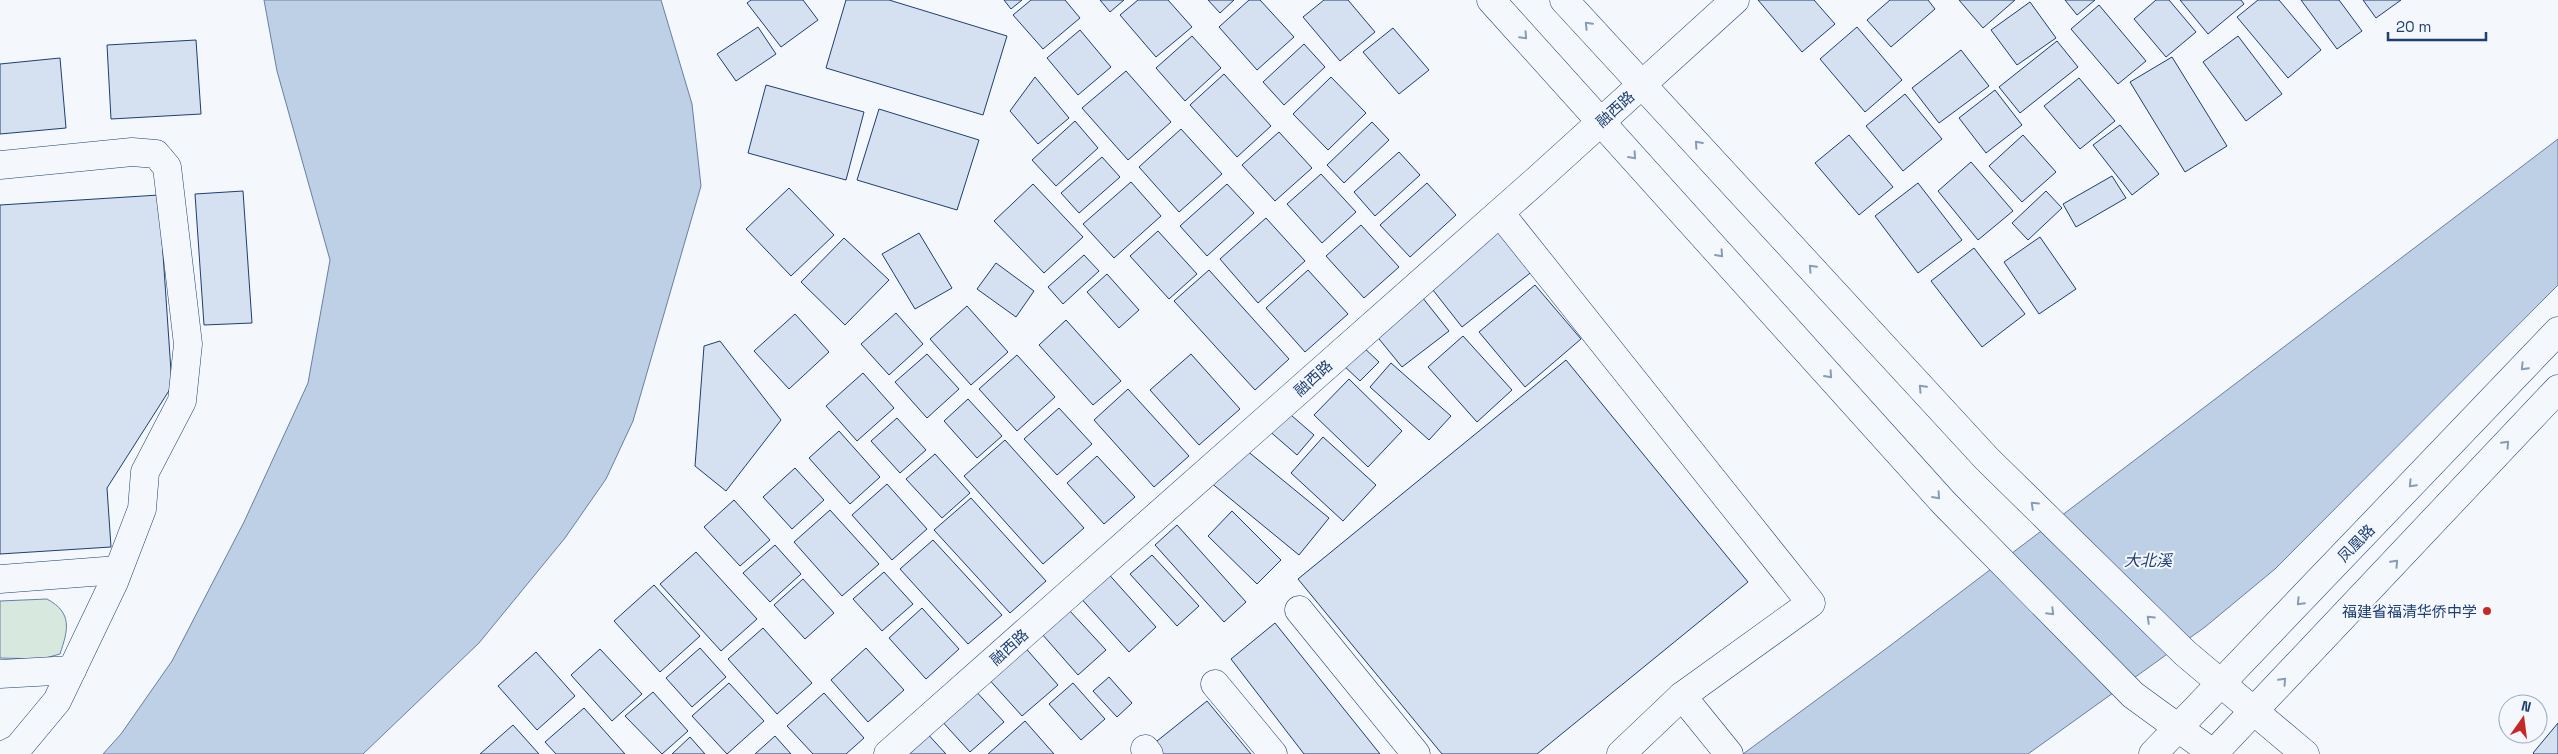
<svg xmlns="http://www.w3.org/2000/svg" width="2558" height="754" font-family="'Space Grotesk','Noto Sans SC',sans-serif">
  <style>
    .green { fill: #d7e8df; stroke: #687fa3 }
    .water { fill: #bed0e5; stroke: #687fa3 }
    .building { fill: #d5e0f0; stroke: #1d3f73 }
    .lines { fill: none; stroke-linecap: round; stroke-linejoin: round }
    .street-casing { stroke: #1d3f73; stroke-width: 29 }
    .secondary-casing { stroke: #1d3f73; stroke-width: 29 }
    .street { stroke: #f4f7fb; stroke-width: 28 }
    .secondary { stroke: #f4f7fb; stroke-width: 28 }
    .oneway { stroke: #889bb7 }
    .poi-dot { fill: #c62828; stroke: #f4f7fb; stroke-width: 2 }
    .labels { text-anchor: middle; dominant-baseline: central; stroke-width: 4; stroke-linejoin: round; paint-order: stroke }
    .street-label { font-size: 15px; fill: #1d3f73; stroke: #f4f7fb }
    .poi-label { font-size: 15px; fill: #1d3f73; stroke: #f4f7fb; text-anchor: end }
    .water-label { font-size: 16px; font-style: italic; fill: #1d3f73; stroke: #f4f7fb }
  </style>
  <rect width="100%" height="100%" fill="#f4f7fb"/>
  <!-- green -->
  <path class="green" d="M 47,599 C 73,613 68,630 60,654 L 42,659 L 0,658 L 0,601 Z"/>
  <!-- water -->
  <g class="water">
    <polygon points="264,0 661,0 692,104 701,186 633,421 606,479 565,538 479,643 363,754 103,754 121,734 172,661 244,522 308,383 330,260 277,71"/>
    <polygon points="2558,139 2558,285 2275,569 2205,627 2028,754 1743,754 1887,648"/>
  </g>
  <!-- building -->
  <g class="building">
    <polygon points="751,0 803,0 818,20 781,47 747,3"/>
    <polygon points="846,0 889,0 1007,36 983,115 826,68"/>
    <polygon points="1004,0 1022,0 1011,9"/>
    <polygon points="1031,0 1065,0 1080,18 1043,49 1013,15"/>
    <polygon points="1100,0 1124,0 1110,12"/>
    <polygon points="1138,0 1168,0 1192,27 1156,57 1120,15"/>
    <polygon points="1208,0 1234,0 1220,13"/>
    <polygon points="1249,0 1260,0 1294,37 1257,70 1219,27"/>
    <polygon points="1324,0 1348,0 1375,32 1340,61 1303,17"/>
    <polygon points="1758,0 1814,0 1835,24 1802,52"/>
    <polygon points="1890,0 1928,0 1935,9 1891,47 1867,20"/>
    <polygon points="1959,0 2015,0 1983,28"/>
    <polygon points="2065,0 2095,0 2077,15"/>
    <polygon points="2156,0 2169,0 2196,32 2166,57 2134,19"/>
    <polygon points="2180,0 2241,0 2244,4 2208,34"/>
    <polygon points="2258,0 2279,0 2321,50 2288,78 2237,17"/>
    <polygon points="2301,0 2339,0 2362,31 2337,49"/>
    <polygon points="2363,0 2401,0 2376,18"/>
    <polygon points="2030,2 2056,38 2017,65 1991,30"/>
    <polygon points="2099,5 2146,61 2118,84 2071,29"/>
    <polygon points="758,27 776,54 736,81 717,54"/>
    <polygon points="1857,27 1902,80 1865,112 1820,59"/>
    <polygon points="1393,28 1429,70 1399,94 1363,52"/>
    <polygon points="1080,30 1111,67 1078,95 1047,58"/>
    <polygon points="1192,36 1221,68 1185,101 1156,68"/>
    <polygon points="2238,36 2282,94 2246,121 2203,62"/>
    <polygon points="196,40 201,114 111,119 107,45"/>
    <polygon points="2057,41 2078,67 2020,113 1999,87"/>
    <polygon points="1304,44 1325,67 1284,105 1263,82"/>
    <polygon points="1961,50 1989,86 1939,123 1912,88"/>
    <polygon points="2172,57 2227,146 2185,172 2130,82"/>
    <polygon points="60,58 66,128 0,134 0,64"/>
    <polygon points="1126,71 1171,122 1128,160 1082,108"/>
    <polygon points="1224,74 1271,126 1237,157 1190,105"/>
    <polygon points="1035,77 1069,118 1038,144 1010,111"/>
    <polygon points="1331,77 1366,113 1328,150 1293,114"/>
    <polygon points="2079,78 2115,121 2080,149 2044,106"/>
    <polygon points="766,85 864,112 846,180 748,153"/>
    <polygon points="1995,90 2022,125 1986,153 1959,118"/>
    <polygon points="1905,94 1942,139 1903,171 1866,126"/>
    <polygon points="879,109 979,140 957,210 857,180"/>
    <polygon points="1075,121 1098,148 1056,186 1032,160"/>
    <polygon points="1372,122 1389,140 1344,183 1327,165"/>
    <polygon points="2120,125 2159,174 2132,195 2093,145"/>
    <polygon points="1181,129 1222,174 1179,212 1139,167"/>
    <polygon points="1279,132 1312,168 1275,201 1242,165"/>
    <polygon points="1849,135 1893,187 1859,215 1815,163"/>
    <polygon points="2023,135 2056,172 2022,202 1989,166"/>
    <polygon points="1399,152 1420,175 1375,216 1354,192"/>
    <polygon points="1102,157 1120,177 1079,213 1061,193"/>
    <polygon points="1971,162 2013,211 1978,240 1938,191"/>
    <polygon points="1321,174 1356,212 1322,243 1287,204"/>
    <polygon points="2112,176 2126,198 2076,227 2063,204"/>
    <polygon points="1131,182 1161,216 1114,258 1083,224"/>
    <polygon points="1427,183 1456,215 1410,257 1380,225"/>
    <polygon points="1918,183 1962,240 1918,273 1875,216"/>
    <polygon points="1033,184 1083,237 1044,273 994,221"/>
    <polygon points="1227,184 1254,213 1207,256 1180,226"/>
    <polygon points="789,188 834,235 791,276 746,229"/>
    <polygon points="243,191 252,323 204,325 195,194"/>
    <polygon points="2046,191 2062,208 2028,240 2012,223"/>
    <polygon points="159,195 172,386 107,488 111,547 0,554 0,205"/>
    <polygon points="1266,218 1305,261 1258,303 1220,259"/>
    <polygon points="1361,225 1399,267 1364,298 1326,256"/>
    <polygon points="1501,228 1534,270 1462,327 1429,285"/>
    <polygon points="1158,231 1197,274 1169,299 1130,256"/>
    <polygon points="919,233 952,288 915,309 882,254"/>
    <polygon points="2040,237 2076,289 2039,314 2004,262"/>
    <polygon points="844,238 889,280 845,325 801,282"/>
    <polygon points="1974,248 2025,314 1982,347 1931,281"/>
    <polygon points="1084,255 1099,271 1063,304 1048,287"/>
    <polygon points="996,263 1034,291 1016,317 977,289"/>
    <polygon points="1209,270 1289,359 1255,390 1174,301"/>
    <polygon points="1308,270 1348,314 1305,352 1266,308"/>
    <polygon points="1107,274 1139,310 1119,328 1087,292"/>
    <polygon points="1535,285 1581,339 1525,387 1479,332"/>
    <polygon points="1422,297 1449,331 1402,367 1375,334"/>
    <polygon points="967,306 1008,352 971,385 930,339"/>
    <polygon points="896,313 923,344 889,375 861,344"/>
    <polygon points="795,314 829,352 789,389 754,351"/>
    <polygon points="1066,320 1121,381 1093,405 1039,345"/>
    <polygon points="1463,336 1512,390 1477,422 1428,367"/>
    <polygon points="720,341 781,420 726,491 695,466 704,346"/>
    <polygon points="1361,345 1379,362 1360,381 1342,364"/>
    <polygon points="927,354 959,389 927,418 895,382"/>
    <polygon points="1191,354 1240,409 1199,445 1150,390"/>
    <polygon points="1017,355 1055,397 1017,431 979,389"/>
    <polygon points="1566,360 1748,582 1537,754 1442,754 1298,579"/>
    <polygon points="1391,363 1451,416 1429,440 1370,387"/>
    <polygon points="863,373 894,408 857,441 826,406"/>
    <polygon points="1349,379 1402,431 1368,467 1314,415"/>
    <polygon points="1128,389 1189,456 1154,487 1094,420"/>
    <polygon points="968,399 1002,436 977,458 944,421"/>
    <polygon points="1059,408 1092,444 1057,475 1024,439"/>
    <polygon points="1284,409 1314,435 1297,455 1267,429"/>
    <polygon points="897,418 926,450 900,473 871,441"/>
    <polygon points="839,431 880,477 850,504 809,458"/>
    <polygon points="1323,437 1376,485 1343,521 1291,473"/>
    <polygon points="1005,440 1084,528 1043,564 964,476"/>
    <polygon points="1240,445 1329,518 1299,555 1210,482"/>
    <polygon points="935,454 970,493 942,518 906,479"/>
    <polygon points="1097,456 1135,497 1104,524 1067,483"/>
    <polygon points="795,468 824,500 792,529 763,497"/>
    <polygon points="887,484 927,529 892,560 852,515"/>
    <polygon points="971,498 1046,581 1010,613 934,530"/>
    <polygon points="734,500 770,540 740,566 704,527"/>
    <polygon points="830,510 879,564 842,596 794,542"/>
    <polygon points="1232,511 1281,560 1257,584 1208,536"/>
    <polygon points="1177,525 1246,602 1224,622 1155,545"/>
    <polygon points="933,540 1002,615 968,644 900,569"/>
    <polygon points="775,545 801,574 770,602 743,573"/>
    <polygon points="696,552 757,619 721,651 660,584"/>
    <polygon points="1152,555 1199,606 1177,626 1130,574"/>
    <polygon points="1105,570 1156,627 1129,652 1078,595"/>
    <polygon points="884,572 913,604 882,631 853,599"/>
    <polygon points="803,579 834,613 805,639 774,605"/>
    <polygon points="654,585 700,636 660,672 614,621"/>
    <polygon points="922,608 959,649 926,679 889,638"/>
    <polygon points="1069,610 1106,650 1078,675 1042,634"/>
    <polygon points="1275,623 1380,754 1304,754 1231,659"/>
    <polygon points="763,628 812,683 777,714 728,659"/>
    <polygon points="1022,644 1058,685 1022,716 986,676"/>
    <polygon points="700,648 726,677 692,707 666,678"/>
    <polygon points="866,648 904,690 868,722 831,680"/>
    <polygon points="600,649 642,694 612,721 571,675"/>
    <polygon points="536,652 575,696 537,730 498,686"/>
    <polygon points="1109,677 1132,703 1117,717 1093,691"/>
    <polygon points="729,683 764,721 727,754 692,716"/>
    <polygon points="1073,683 1105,719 1081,740 1049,704"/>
    <polygon points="973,688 1004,722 970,752 939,718"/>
    <polygon points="653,692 688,731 662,754 625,716"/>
    <polygon points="824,693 864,738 846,754 813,754 787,726"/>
    <polygon points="1207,701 1251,754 1160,754 1152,745"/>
    <polygon points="584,708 625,754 556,754 545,742"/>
    <polygon points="1025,721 1054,754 988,754"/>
    <polygon points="2558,723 2558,754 2534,754 2533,753"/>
    <polygon points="513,725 539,754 480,754"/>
    <polygon points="924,730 946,754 897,754"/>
    <polygon points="775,736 791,754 755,754"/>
    <polygon points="690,737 705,754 672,754"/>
  </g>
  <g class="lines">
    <defs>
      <g id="street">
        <polyline points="0,165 132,152 156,154 167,167 188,344 182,401 145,472 142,509 114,582 57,701 18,748 6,754"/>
        <polyline points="1500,213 1811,603 1682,696 1621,754"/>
        <polyline points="0,579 118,570"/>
        <polyline points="1299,610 1416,754"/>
        <polyline points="0,674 72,670"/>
        <polyline points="1215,684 1273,754"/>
        <polyline points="1682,696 1729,754"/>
        <polyline points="1145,749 1149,754"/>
        <polyline points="888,754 1539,178 1735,0"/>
      </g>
      <g id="secondary">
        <polyline points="1491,0 1944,503 2133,695 2214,754"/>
        <polyline points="1564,0 1987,459 2185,653 2305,754"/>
        <polyline points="2153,754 2558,331"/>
        <polyline points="2213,754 2558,389"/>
      </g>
    </defs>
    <!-- street casing -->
    <use href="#street" class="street-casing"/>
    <!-- secondary casing -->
    <use href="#secondary" class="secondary-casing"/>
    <!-- street -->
    <use href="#street" class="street"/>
    <!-- secondary -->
    <use href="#secondary" class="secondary"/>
  </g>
  <!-- one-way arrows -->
  <defs><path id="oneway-chevron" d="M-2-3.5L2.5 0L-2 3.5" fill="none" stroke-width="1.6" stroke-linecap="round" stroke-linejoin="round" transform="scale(1.25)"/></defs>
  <g class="oneway">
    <use href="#oneway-chevron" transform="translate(1588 25) rotate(-134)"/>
    <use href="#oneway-chevron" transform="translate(1524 36) rotate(47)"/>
    <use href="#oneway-chevron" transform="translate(1698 144) rotate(-132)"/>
    <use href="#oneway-chevron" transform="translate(1633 156) rotate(48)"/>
    <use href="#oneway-chevron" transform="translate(1720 254) rotate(48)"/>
    <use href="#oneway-chevron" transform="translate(1812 268) rotate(-133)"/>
    <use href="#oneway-chevron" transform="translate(2524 367) rotate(134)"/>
    <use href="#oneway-chevron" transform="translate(1829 375) rotate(48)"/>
    <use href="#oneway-chevron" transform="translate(1922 388) rotate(-133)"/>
    <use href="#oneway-chevron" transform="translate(2506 444) rotate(-47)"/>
    <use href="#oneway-chevron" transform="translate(2412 484) rotate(134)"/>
    <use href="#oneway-chevron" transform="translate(1937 496) rotate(48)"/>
    <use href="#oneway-chevron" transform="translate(2034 505) rotate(-136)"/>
    <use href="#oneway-chevron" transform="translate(2395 563) rotate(-47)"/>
    <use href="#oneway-chevron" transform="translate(2300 602) rotate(134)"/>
    <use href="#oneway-chevron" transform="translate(2051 612) rotate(45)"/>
    <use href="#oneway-chevron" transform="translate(2150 619) rotate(-136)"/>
    <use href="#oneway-chevron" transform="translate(2283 681) rotate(-47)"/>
  </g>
  <!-- markers -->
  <circle class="poi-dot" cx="2487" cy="611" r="5"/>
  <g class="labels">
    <!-- street labels -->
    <g class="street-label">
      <text transform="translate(1615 109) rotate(-42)">融西路</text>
      <text transform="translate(1313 378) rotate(-42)">融西路</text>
      <text transform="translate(2356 543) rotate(-46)">凤凰路</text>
      <text transform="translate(1009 647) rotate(-42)">融西路</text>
    </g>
    <!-- poi labels -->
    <g class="poi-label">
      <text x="2477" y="611">福建省福清华侨中学</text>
    </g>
    <!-- water labels -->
    <g class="water-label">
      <text x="2148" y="560">大北溪</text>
    </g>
  </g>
  <!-- north arrow -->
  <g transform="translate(2523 719) rotate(14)"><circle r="24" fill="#f4f7fb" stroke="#9eadc5"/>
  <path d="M0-4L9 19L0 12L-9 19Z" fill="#c62828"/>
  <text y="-8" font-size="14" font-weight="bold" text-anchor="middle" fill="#1d3f73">N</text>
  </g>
  <!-- scale -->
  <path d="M2388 32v8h98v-8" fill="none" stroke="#1d3f73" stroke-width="2.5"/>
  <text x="2396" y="32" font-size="15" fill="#1d3f73" stroke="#f4f7fb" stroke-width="4" paint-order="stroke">20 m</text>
</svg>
